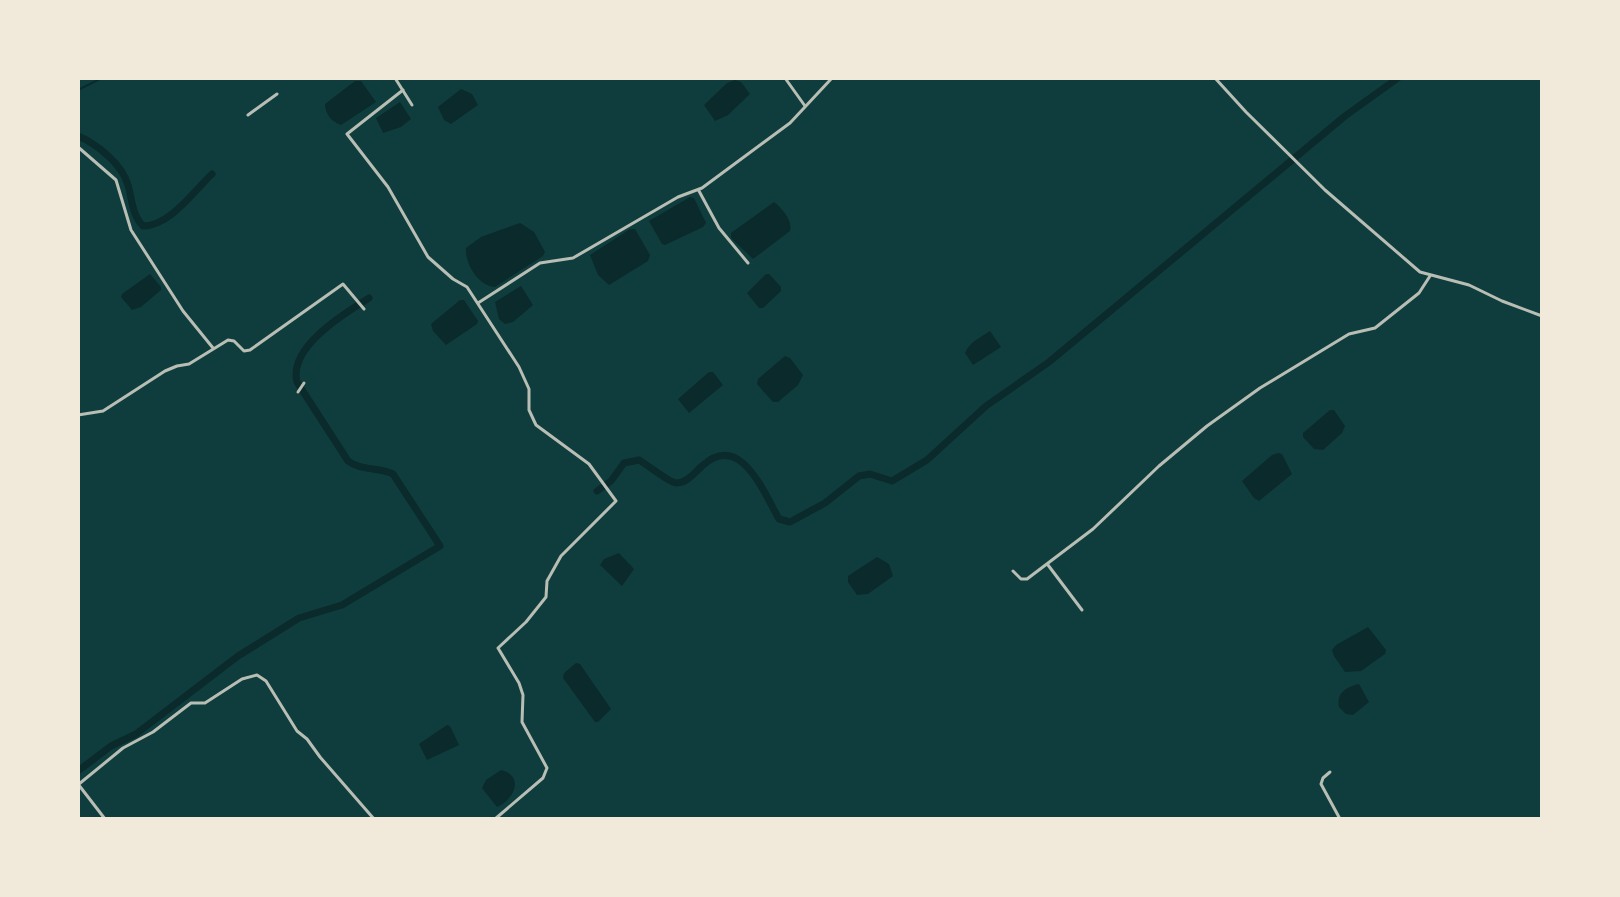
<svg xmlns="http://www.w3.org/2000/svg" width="1620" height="897" font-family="Ubuntu,sans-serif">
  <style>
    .water { fill: #0a2a2b }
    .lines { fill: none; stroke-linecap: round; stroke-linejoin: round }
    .stream { stroke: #0a2a2b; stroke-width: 2 }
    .canal { stroke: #0a2a2b; stroke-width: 7 }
    .minor { stroke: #b8beb3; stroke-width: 3 }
  </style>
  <rect width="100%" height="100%" fill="#0f3d3e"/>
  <!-- water -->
  <g class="water">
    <polygon points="735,80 741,82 750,94 728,115 715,121 704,105 727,83"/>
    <path d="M 355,81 L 361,81 L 376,102 L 341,125 C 332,122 325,114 325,104 Z"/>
    <polygon points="461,89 472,94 478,105 451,124 444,120 438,107"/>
    <polygon points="400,102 411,119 401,127 383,133 376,118"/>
    <polygon points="690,197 694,198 706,223 703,227 665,245 662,244 649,221"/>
    <path d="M 774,202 C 782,208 793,221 790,231 L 753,259 L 731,238 L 731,233 Z"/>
    <path d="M 520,223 L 534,232 L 545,252 L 543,256 L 495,287 C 478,286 465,264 466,248 L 481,237 Z"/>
    <polygon points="630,229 635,229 650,255 648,261 609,285 598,275 590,255"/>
    <polygon points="150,274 161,287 161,290 141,307 132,310 121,297 122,294"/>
    <polygon points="766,274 769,274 781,287 781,291 763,308 759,308 747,293"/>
    <polygon points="521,286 533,305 513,322 505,324 499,319 495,302"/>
    <polygon points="460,300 464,300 478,321 477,324 446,345 433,331 431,324"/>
    <path d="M 990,331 L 1001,347 L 973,365 L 965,353 C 969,342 980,338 990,331 Z"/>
    <polygon points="785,356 790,358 803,375 798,385 778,402 773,402 757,384 758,379"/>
    <polygon points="709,372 713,372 723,385 689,413 678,399"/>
    <polygon points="1330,410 1334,410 1345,426 1342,433 1323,450 1314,449 1303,437 1303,433"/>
    <polygon points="1278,453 1282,454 1292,474 1259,501 1254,498 1242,481 1272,455"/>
    <polygon points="619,553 634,569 622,586 600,565 604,559"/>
    <polygon points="877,557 889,564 893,576 868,594 857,595 848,582 848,576"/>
    <polygon points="1368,627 1386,650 1385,654 1361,671 1345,672 1334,656 1332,650 1336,645"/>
    <polygon points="576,663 580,664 611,709 598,722 595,722 563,678 564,673"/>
    <path d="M 1359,684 L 1369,702 L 1353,715 L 1346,714 L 1339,707 C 1336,693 1346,687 1359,684 Z"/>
    <polygon points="447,725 450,726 459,745 427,760 419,744"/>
    <path d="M 501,770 C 525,776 514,800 497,807 L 482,788 L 486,780 Z"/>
  </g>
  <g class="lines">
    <!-- stream -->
    <polyline class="stream" points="78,90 102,78"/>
    <!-- canal -->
    <g class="canal">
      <path d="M 78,136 C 97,144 122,164 128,185 C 132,199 132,215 143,226 C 170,226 194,191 212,174"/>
      <path d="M 597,491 L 611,481 L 624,463 L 639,460 C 648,465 668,482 676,483 C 687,483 694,473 702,466 C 740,431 763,491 779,519 L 790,522 L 825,503 L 859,476 L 870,474 L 892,481 L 927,460 L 986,406 L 1049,362 L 1345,116 L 1398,78"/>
      <path d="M 78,771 L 111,746 L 136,734 L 238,656 L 299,618 L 342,605 L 440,546 L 393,474 C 378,467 361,471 348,461 L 297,382 C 288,347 345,313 369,298"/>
    </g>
    <!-- minor -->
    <g class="minor">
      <polyline points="395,78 412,105"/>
      <polyline points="785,78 805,106"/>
      <polyline points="1215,78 1246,112 1325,190 1420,272 1469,285 1502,301 1542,316"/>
      <polyline points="403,90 347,134 388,187 428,257 453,279 467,287 519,367 529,389 529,410 536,425 589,464 616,501 561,556 547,581 546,597 526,622 498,648 519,683 523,695 522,722 547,768 543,778 495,819"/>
      <polyline points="248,115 277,94"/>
      <polyline points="78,147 116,180 131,230 183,311 213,348"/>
      <polyline points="699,191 719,228 748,263"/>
      <polyline points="478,303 540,263 573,258 678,197 702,188 790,123 832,78"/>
      <polyline points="298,392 304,383"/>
      <polyline points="78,415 103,411 165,371 177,366 189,364 228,340 234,341 244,351 250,350 343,284 364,309"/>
      <polyline points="1048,565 1082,610"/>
      <polyline points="1013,571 1021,579 1027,579 1093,529 1159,466 1207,426 1260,388 1349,334 1375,328 1419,293 1430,276"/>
      <polyline points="1330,772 1323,778 1321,784 1340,819"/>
      <polyline points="78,784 105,819"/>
      <polyline points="79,784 123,748 153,732 191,703 205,703 242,679 257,675 266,681 297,731 307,739 320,757 374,819"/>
    </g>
  </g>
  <!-- border -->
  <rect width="1620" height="897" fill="none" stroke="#f1e9da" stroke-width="160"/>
</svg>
